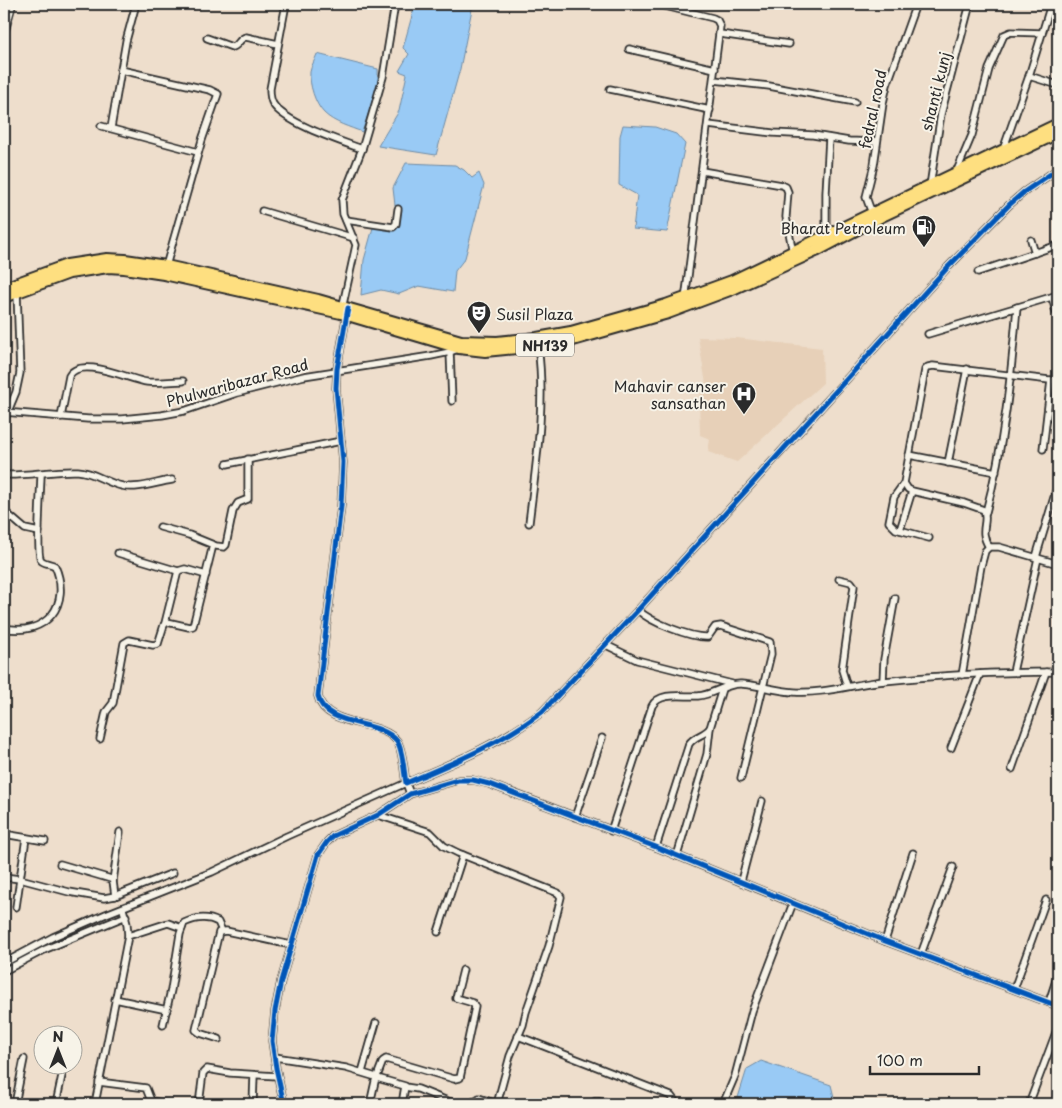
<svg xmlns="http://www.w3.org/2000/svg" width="1062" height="1108" font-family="'Playpen Sans',sans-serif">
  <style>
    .built { fill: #e7d0b8 }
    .water { fill: #99caf5; stroke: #6d8aa4 }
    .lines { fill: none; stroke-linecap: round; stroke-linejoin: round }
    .minor-casing { stroke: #2b2b2b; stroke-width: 9 }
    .secondary-casing { stroke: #2b2b2b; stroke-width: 12 }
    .trunk-casing { stroke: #2b2b2b; stroke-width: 14 }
    .minor { stroke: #f7f3e8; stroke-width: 5.5 }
    .secondary { stroke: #f7f3e8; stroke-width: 9 }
    .trunk { stroke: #fedf80; stroke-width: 10 }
    .cycleway-casing { stroke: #f7f3e8; stroke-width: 8 }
    .cycleway { stroke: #0057b8; stroke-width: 5 }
    .labels { text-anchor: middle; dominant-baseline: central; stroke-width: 4; stroke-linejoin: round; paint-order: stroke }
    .shield { fill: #f7f3e8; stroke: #686764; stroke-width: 1 }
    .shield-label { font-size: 14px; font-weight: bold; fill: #2b2b2b }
    .street-label { font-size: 15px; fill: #2b2b2b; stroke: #f7f3e8 }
    .poi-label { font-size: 15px; fill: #2b2b2b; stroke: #f7f3e8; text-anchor: end }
  </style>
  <rect width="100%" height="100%" fill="#eedecc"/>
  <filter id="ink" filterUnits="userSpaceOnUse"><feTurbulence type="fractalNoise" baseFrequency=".02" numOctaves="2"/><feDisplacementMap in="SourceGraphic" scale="10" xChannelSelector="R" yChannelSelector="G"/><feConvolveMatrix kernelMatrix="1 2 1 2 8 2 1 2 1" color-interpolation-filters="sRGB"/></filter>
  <g filter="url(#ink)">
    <!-- built -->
    <polygon class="built" points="698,337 737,338 822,348 823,383 737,462 708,452 710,439 700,435 699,396 707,390"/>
    <!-- water -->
    <g class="water">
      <polygon points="425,4 473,4 460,69 436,155 378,146 399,111 407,74 399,71 409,54 403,48 415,5 423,7"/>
      <path d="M 317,54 L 378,69 L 378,86 L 362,132 C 350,127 334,123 324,113 C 315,104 309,84 310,72 C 311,66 315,60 317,54 Z"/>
      <polygon points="623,125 655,127 676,134 685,144 667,232 633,229 637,195 619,185 620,136"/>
      <polygon points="406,163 455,165 464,170 472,178 479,173 484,185 465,258 455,271 453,292 419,286 399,294 381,290 361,295 364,260 374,224 393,226 396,214 393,188"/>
      <polygon points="761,1061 831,1085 834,1097 831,1104 736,1104 747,1069"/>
    </g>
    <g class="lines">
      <defs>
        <g id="minor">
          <polyline points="149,4 152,5"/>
          <path d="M 286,4 L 270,89 C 270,94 270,99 273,104 C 285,123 340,141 362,149"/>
          <polyline points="384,4 395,6"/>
          <polyline points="657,4 713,18 717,20 720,26 685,300"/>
          <polyline points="720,34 789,44"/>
          <path d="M 207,38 L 232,47 C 238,47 239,38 246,37 L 278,44"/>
          <polyline points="629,49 715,69"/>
          <polyline points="121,70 210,90 218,94 202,140 166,266"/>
          <polyline points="1029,76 1058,85"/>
          <polyline points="714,80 769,86 855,102"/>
          <polyline points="610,89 710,110"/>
          <polyline points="708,125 773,133 813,135 849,141 876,142"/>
          <polyline points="101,126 198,152"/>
          <polyline points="111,128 126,41 136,4"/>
          <polyline points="1003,150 1029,76 1051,4"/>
          <polyline points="702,171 782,185 786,187 788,192 786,217 793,253"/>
          <polyline points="956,173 972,135 989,69 1004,35 1011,32 1042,33"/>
          <polyline points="930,186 941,114 970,4"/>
          <polyline points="262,211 354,238"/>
          <polyline points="876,214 870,208 866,197 874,165 883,103 887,85 916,4"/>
          <polyline points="346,220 393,227 396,224 398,209"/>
          <polyline points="826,236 826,193 829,138"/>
          <polyline points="1031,240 1035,253"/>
          <polyline points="978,272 1058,245"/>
          <polyline points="1052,297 1056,312"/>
          <polyline points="342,309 356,245 343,214 342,200 362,149 383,77 395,4"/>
          <path d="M 347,313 L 337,369 L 336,388 L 343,462 L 341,506 L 318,696 C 325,728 380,719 397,741 C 403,750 404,772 406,783 C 453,763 500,744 542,712 L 638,610 L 948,267 L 1009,205 L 1024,192 L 1058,169"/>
          <polyline points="928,334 1058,295"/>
          <polyline points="450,352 452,401"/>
          <polyline points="4,412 88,419 122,419 162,415 184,411 237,393 304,376 431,356 450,352 458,349"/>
          <path d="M 61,417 L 69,376 C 80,355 130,380 147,382 C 159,383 171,381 183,381"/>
          <polyline points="4,421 16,392 20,373 17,292"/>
          <polyline points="1043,449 1051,380"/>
          <polyline points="909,455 996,472"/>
          <polyline points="948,463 967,369"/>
          <polyline points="227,464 341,441"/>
          <path d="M 4,475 C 29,476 53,470 78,471 C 95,472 106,483 122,486 C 137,490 157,482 172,480"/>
          <polyline points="904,483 894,497 889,522 896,529 929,538"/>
          <polyline points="4,511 25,529 39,532"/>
          <path d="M 986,512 C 1004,445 1011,377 1017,307"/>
          <path d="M 529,523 C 536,464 546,405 538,346"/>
          <polyline points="160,527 189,535 216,546 224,547 226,545 233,511 238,503 248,499 248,459"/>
          <polyline points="900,530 912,491"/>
          <path d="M 989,547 C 978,530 989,523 984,510 L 964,503 L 912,491 L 908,489 L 904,483 L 925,370 L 928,367 L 933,366 L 1058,381"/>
          <polyline points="118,553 178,571"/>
          <polyline points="1036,557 1058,484"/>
          <polyline points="839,579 851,582 854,586 842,670 847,686"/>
          <path d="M 638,610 C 650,622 691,638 708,637 L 715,627 L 721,626 L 770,642 L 771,654 L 741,778"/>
          <polyline points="165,623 178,571 185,569 206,575"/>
          <path d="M 4,628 C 46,637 72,605 55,566 C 51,563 44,564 41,560 C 36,554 41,486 41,474"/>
          <polyline points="606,645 637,660 732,684"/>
          <polyline points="1013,672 1038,558"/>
          <polyline points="962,675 981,566 985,551 989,547 999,547 1058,564"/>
          <polyline points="883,681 884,659 895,598"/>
          <polyline points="100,739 106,712 113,703 124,643 129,640 153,645 158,644 164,625 167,622 189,627 193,626 213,545"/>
          <polyline points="951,748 980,674"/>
          <polyline points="1012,769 1046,672"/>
          <polyline points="378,815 430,832 444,846 458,853 558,893 561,897 549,946 526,1012 523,1025 510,1056 497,1104"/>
          <polyline points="575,817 602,738"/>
          <path d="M 611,831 L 652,706 C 660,691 684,697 698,696 C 713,695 726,683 741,684 C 759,685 776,691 794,692 C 824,694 854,684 884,681 C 942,675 1000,672 1058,672"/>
          <polyline points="4,834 45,841"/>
          <path d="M 656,847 L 689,744 C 695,735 704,736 710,728 L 722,689"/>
          <polyline points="677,856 707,754 710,728"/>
          <polyline points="60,864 111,879 113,881 115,896"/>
          <polyline points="4,877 20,879 69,892 104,898 115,896 173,873"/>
          <polyline points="113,881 120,832"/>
          <polyline points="741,881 762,801"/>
          <polyline points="16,907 26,838"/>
          <polyline points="438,932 463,855"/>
          <polyline points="128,936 168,923 182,928"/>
          <polyline points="885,941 913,853"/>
          <polyline points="921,954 953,867"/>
          <polyline points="4,963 53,937 106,914 212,872 287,836 406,783 410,794"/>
          <polyline points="4,971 46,949 126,916"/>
          <polyline points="1014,989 1046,900"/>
          <polyline points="115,999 167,1010"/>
          <polyline points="1049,1002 1058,974"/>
          <path d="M 163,1025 L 171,990 L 180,934 L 184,923 C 195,918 207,916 218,922 L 222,931"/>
          <polyline points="518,1036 671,1096 677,1104"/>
          <polyline points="219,1039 200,1033 196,1030 219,932 226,931 291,945"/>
          <polyline points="275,1057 346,1068 376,1077 370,1104"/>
          <polyline points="362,1072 376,1023"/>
          <polyline points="377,1078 405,1086 402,1104"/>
          <polyline points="376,1079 383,1061 386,1059 454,1079 460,1078 475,1007 473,1003 456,998 463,970"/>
          <polyline points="99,1082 146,1088 151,1101 167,1104"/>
          <polyline points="405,1087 418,1089 455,1104"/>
          <polyline points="15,1104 24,1059"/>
          <polyline points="56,1104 64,1066"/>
          <polyline points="95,1104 128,936 127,924 123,909"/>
          <polyline points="199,1104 203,1073 207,1069 230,1073 277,1076"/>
          <polyline points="253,1104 254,1075"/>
          <polyline points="284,1104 276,1068 272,1041 275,1011 281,981 318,855 327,842 333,836 378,815 410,794 458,780 473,780 489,784 656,847 885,941 1058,1006"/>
          <polyline points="470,1104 479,1098 497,1104"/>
          <polyline points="590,1104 596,1101 609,1104"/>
          <polyline points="723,1104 735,1076 752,1011 793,903"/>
          <polyline points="1029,1104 1058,1027"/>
        </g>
        <polyline id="secondary" points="4,29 11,4"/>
        <g id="trunk">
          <polyline points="4,288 67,265 107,259 125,260 166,266 318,300 461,341 497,342 537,338 571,332 666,305 732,281 1058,124"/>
          <polyline points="4,297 69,273 108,267 124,268 164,274 341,313 459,348 485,351 538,346 573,340 668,313 735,288 816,251 880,217 1058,133"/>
        </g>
      </defs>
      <!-- minor casing -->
      <use href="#minor" class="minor-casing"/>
      <!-- secondary casing -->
      <use href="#secondary" class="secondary-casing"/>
      <!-- trunk casing -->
      <use href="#trunk" class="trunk-casing"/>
      <!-- minor -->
      <use href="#minor" class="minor"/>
      <!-- secondary -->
      <use href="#secondary" class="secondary"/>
      <!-- trunk -->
      <use href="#trunk" class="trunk"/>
      <defs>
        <g id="cycleway">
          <path d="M 348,308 L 337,369 L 336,388 L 343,462 L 341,506 L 318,696 C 325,728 380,719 397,741 C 403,750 404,772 406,783 C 453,763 500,744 542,712 L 638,610 L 948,267 L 1009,205 L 1024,192 L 1058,169"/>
          <polyline points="284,1104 276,1068 272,1041 275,1011 281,981 318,855 327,842 333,836 378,815 410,794 458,780 473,780 489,784 656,847 885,941 1058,1006"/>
        </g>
      </defs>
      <!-- cycleway casing -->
      <use href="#cycleway" class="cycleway-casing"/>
      <!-- cycleway -->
      <use href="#cycleway" class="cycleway"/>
    </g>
  </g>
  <!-- icons -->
  <defs>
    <symbol id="fuel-pin" viewBox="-11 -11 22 30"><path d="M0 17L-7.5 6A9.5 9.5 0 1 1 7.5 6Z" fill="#2b2b2b" stroke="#f7f3e8"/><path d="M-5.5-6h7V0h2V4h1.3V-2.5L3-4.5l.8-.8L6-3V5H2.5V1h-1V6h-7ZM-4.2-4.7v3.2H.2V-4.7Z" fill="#fff"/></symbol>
    <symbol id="theatre-pin" viewBox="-11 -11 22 30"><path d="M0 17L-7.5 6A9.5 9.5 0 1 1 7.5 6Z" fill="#2b2b2b" stroke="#f7f3e8"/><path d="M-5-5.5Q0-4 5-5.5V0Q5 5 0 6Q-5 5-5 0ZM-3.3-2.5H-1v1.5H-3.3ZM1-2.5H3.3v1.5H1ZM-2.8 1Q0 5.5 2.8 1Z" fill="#fff"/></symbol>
    <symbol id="hospital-pin" viewBox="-11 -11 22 30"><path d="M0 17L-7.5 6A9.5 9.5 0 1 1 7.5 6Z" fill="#2b2b2b" stroke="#f7f3e8"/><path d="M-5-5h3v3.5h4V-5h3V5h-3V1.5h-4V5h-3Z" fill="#fff"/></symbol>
  </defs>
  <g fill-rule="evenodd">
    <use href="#fuel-pin" x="910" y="213" width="28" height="38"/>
    <use href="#theatre-pin" x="465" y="299" width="28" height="38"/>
    <use href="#hospital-pin" x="730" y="380" width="28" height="38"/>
  </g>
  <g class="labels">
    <!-- shield labels -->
    <rect class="shield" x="516" y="333.5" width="58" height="23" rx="4"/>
    <g class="shield-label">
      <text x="545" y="345">NH139</text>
    </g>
    <!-- street labels -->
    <g class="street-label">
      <text transform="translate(935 91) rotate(-76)">shanti kunj</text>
      <text transform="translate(872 109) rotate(-78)">fedral road</text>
      <text transform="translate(237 382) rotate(-15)">Phulwaribazar Road</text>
    </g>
    <!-- poi labels -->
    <g class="poi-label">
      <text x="906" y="227">Bharat Petroleum</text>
      <text x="496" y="313" text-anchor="start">Susil Plaza</text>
      <text x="726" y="385">Mahavir canser<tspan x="726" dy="17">sansathan</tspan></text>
    </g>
  </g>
  <!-- margin -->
  <rect width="1062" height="1108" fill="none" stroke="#f7f3e8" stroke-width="20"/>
  <rect x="10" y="10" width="1042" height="1088" fill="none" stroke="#2b2b2b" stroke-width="2" filter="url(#ink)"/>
  <!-- north arrow -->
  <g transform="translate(58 1050)"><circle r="24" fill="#f7f3e8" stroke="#a5a39c"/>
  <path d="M0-4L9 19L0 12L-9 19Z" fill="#2b2b2b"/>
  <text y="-8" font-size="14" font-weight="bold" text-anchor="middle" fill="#2b2b2b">N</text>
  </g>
  <!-- scale -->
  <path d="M870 1066v8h109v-8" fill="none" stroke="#2b2b2b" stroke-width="2.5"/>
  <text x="877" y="1066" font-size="15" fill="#2b2b2b" stroke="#f7f3e8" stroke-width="4" paint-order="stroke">100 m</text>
</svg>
